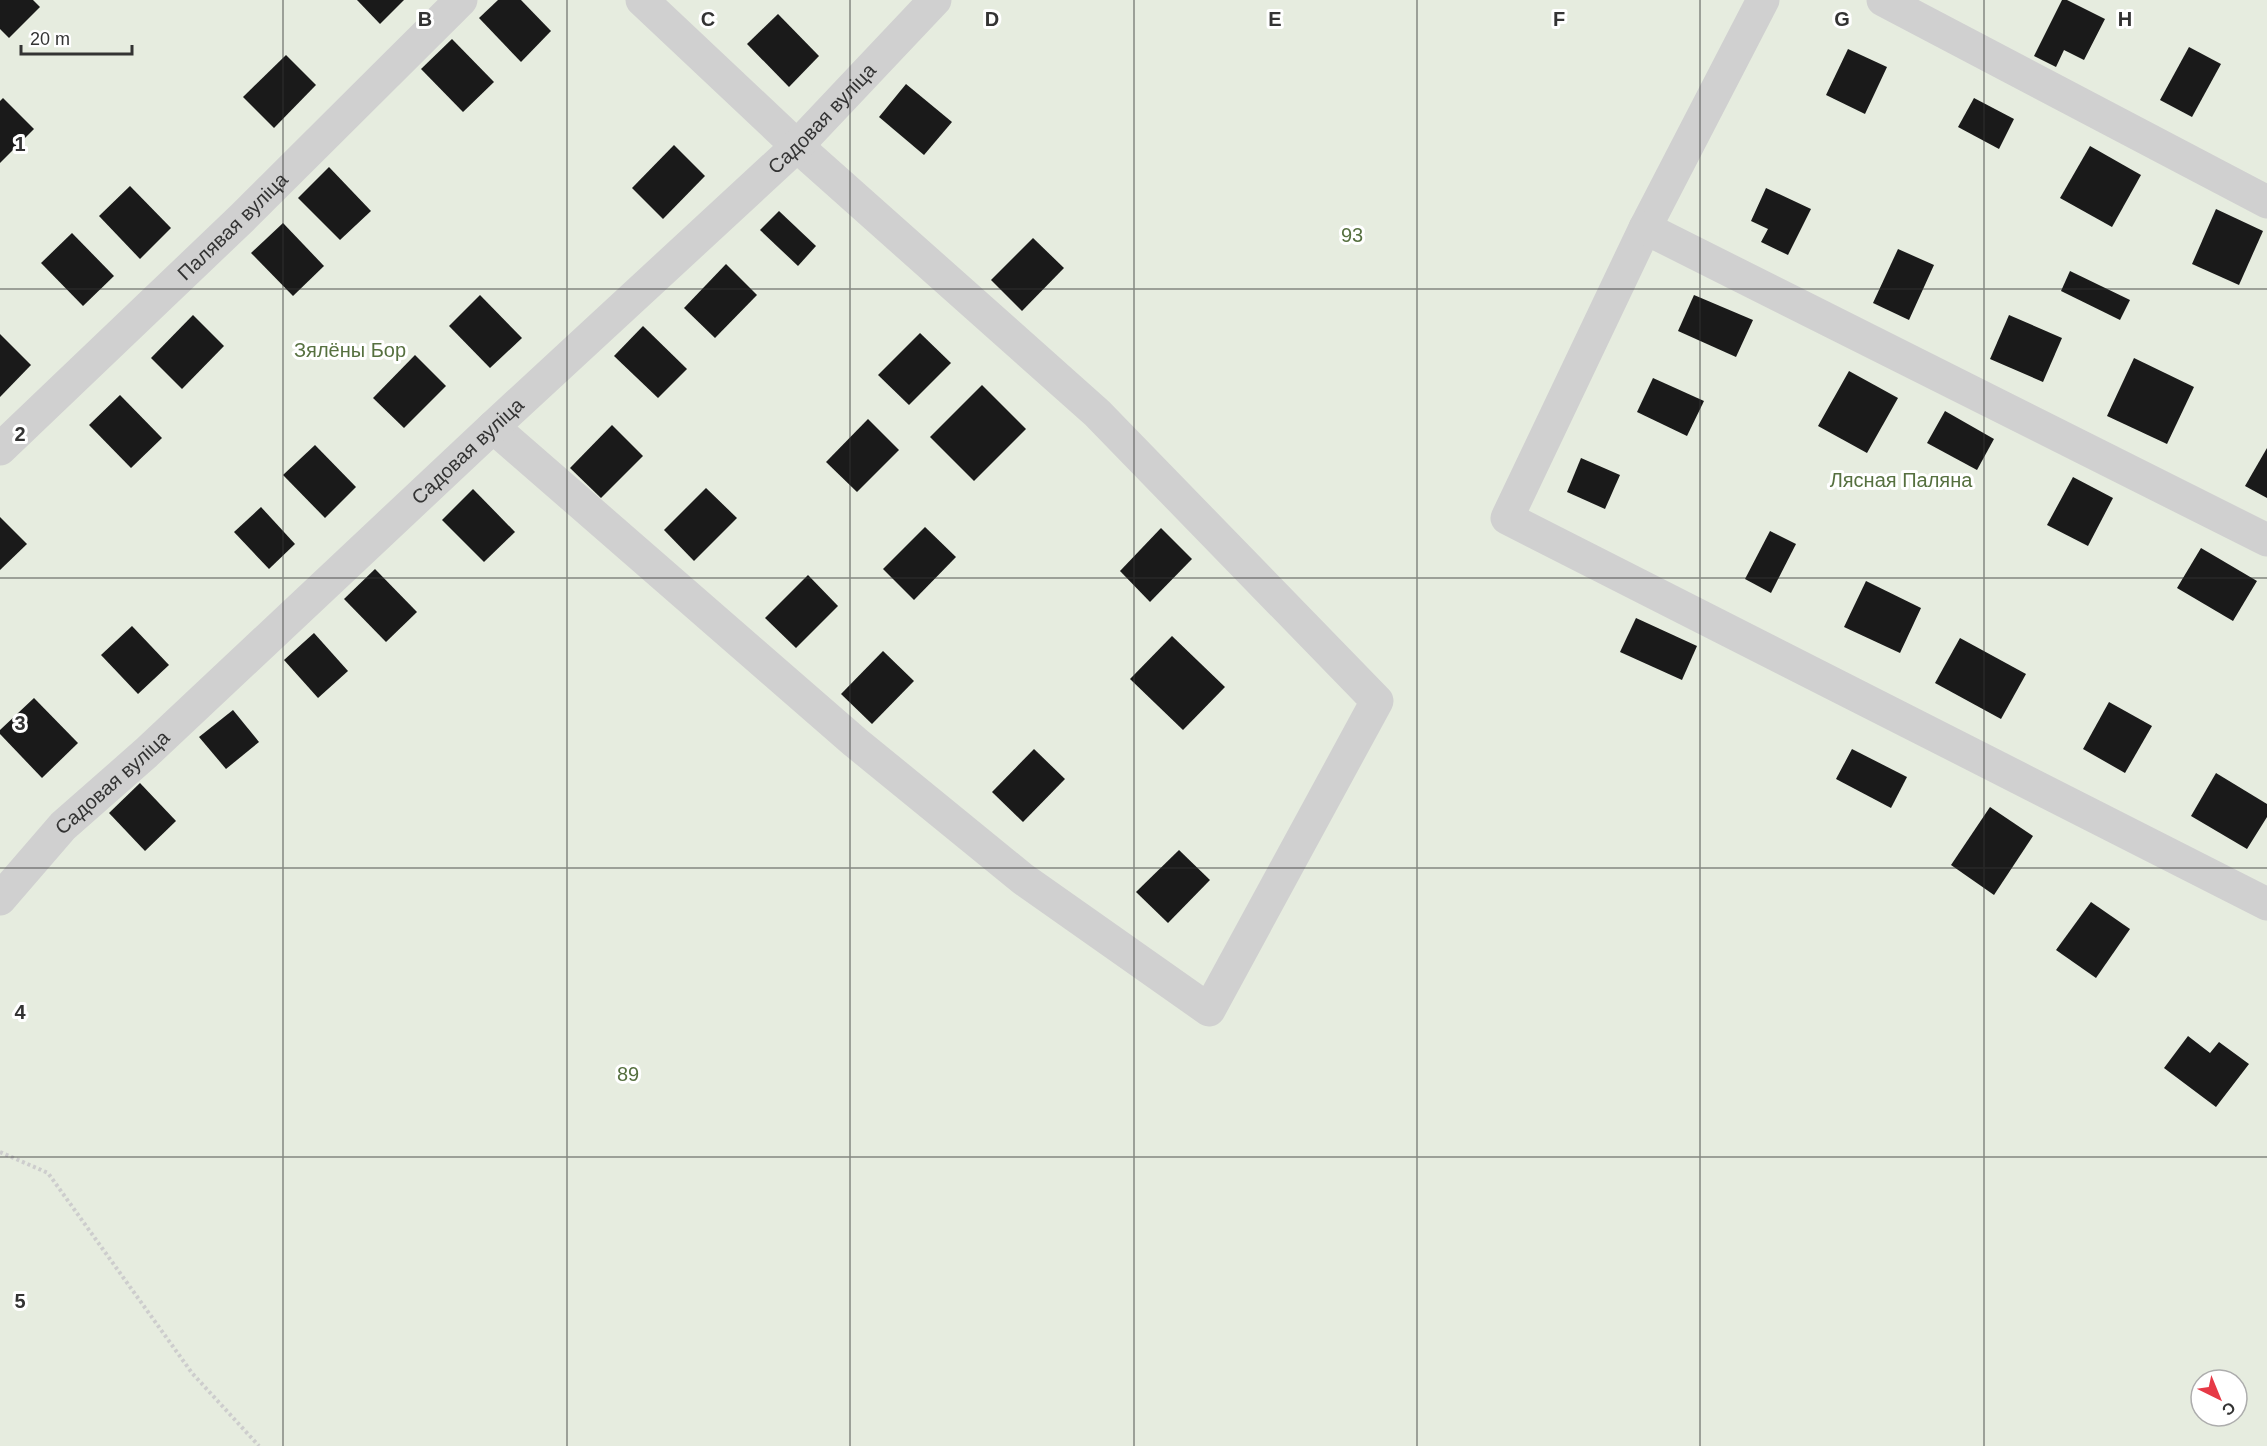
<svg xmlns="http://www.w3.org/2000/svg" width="2267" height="1446" font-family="Arial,sans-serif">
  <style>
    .green { fill: #e6ecdf; fill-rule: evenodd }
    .building { fill: #1a1a1a }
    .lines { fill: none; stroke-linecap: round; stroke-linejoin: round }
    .path { stroke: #cdcdcd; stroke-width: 4; stroke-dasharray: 3 3; stroke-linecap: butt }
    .minor { stroke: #d0d0d0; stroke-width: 33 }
    .grid { fill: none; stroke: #333; stroke-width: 1.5; stroke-opacity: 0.55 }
    .labels { text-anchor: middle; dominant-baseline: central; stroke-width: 6; stroke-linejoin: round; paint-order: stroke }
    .street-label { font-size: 20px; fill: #333; stroke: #fff }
    .park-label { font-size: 20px; fill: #56703f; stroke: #fff }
    .grid-label { font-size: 20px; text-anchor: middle; font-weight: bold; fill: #333; stroke: #fff; stroke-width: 6; stroke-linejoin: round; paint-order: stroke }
  </style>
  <rect width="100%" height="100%" fill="#fff"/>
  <!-- green -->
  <path class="green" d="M 0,0 L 2267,0 L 2267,1446 L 0,1446 ZM 2201,1380 L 2237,1380 L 2237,1416 L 2201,1416 Z"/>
  <!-- building -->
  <g class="building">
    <polygon points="0,0 33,0 40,7 9,38 0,29"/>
    <polygon points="357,0 404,0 380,24"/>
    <polygon points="498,0 521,0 551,31 521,62 479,18"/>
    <polygon points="2062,0 2067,0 2105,19 2084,60 2064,50 2056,67 2034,56"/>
    <polygon points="778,14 819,56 789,87 747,44"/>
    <polygon points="452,39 494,82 463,112 421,69"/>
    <polygon points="2189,47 2221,64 2192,117 2160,100"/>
    <polygon points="1848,49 1887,67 1865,114 1826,95"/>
    <polygon points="286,55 316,85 274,128 243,97"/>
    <polygon points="906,84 952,122 924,155 879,117"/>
    <polygon points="3,98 34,129 0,163 0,101"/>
    <polygon points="1974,98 2014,119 1999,149 1958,127"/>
    <polygon points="674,145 705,176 663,219 632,188"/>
    <polygon points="2090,146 2141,175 2112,227 2060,198"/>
    <polygon points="329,167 371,211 340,240 298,198"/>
    <polygon points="130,186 171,228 140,259 99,216"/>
    <polygon points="1766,188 1811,209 1788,255 1761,242 1768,229 1751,221"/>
    <polygon points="2216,209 2263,231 2239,285 2192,264"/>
    <polygon points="779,211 816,246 798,266 760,230"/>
    <polygon points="283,223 324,266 293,296 251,253"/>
    <polygon points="72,233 114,276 83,306 41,263"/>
    <polygon points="1033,238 1064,268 1022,311 991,280"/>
    <polygon points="1898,249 1934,265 1909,320 1873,303"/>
    <polygon points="726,264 757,295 715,338 684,308"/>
    <polygon points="2070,271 2130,300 2120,320 2061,291"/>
    <polygon points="480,295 522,338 490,368 449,326"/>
    <polygon points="1694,295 1753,320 1736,357 1678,331"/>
    <polygon points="193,315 224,346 182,389 151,358"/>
    <polygon points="2009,315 2062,338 2043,382 1990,359"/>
    <polygon points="643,326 687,369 658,398 614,356"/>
    <polygon points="920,333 951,363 909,405 878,375"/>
    <polygon points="0,334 31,365 0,397"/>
    <polygon points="415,355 446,386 404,428 373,398"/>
    <polygon points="2134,358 2194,387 2167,444 2107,416"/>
    <polygon points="1849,371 1898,398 1867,453 1818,426"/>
    <polygon points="1653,378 1704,401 1687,436 1637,412"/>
    <polygon points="982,385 1026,429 974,481 930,437"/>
    <polygon points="120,395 162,438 131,468 89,425"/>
    <polygon points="1945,411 1994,439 1977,470 1927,443"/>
    <polygon points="868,419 899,450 857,492 826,462"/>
    <polygon points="612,425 643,456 601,498 570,468"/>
    <polygon points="315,445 356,487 325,518 283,475"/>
    <polygon points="2267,448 2267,498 2245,486"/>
    <polygon points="1581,458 1620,475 1605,509 1567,492"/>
    <polygon points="2073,477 2113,498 2088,546 2047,525"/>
    <polygon points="706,488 737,518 694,561 664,530"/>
    <polygon points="473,489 515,532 484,562 442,520"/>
    <polygon points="261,507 295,544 269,569 234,532"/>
    <polygon points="0,517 27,544 0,570"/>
    <polygon points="925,527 956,557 914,600 883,569"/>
    <polygon points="1161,528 1192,559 1150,602 1120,571"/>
    <polygon points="1770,531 1796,544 1771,593 1745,579"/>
    <polygon points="2201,548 2257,581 2233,621 2177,588"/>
    <polygon points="375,569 417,612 386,642 344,599"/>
    <polygon points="808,575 838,606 796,648 765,618"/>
    <polygon points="1866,581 1921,608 1900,653 1844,627"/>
    <polygon points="1636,618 1697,646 1682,680 1620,652"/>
    <polygon points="132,626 169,665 138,694 101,655"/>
    <polygon points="314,633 348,671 318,698 284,660"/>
    <polygon points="1172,636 1225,687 1183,730 1130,679"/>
    <polygon points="1960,638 2026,674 2001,719 1935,683"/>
    <polygon points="883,651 914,681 872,724 841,694"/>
    <polygon points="34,698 78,743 42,778 0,734 0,730"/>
    <polygon points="2109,702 2152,726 2125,773 2083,749"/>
    <polygon points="233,710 259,742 226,769 199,737"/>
    <polygon points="1034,749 1065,779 1023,822 992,792"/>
    <polygon points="1852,749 1907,777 1891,808 1836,779"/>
    <polygon points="2216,773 2267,804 2267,817 2247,849 2191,816"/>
    <polygon points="140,783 176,821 145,851 109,813"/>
    <polygon points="1990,807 2033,836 1994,895 1951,865"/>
    <polygon points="1179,850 1210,880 1168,923 1136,892"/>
    <polygon points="2091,902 2130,929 2096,978 2056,950"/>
    <polygon points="2188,1036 2210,1053 2219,1042 2249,1064 2216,1107 2164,1068"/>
  </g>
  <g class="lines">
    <!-- path -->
    <polyline class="path" points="0,1152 48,1173 192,1373 259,1446"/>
    <!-- minor -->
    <g class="minor">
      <polyline points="1763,0 1645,228 1507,518 2267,904"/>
      <polyline points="1883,0 2267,202"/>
      <polyline points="1645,228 2267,540"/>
      <polyline points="493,427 855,742 1023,879 1209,1010 1377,701 1097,413 797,146 642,0"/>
      <path id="s1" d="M 0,449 L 242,218 L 461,0"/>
      <path id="s2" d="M 0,899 L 63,826 L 146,753 L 493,427 L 797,146 L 935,0"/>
    </g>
  </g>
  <!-- grid -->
  <path class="grid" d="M 283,0 L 283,1446M 567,0 L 567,1446M 850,0 L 850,1446M 1134,0 L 1134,1446M 1417,0 L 1417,1446M 1700,0 L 1700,1446M 1984,0 L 1984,1446M 0,289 L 2267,289M 0,578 L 2267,578M 0,868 L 2267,868M 0,1157 L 2267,1157"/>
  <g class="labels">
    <!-- street labels -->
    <g class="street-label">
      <text stroke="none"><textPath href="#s2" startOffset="1134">Садовая вуліца</textPath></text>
      <text stroke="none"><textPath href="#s1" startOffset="322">Палявая вуліца</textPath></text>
      <text stroke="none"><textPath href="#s2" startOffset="648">Садовая вуліца</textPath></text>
      <text stroke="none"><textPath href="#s2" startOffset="162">Садовая вуліца</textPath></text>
    </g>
    <!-- park labels -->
    <g class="park-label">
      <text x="1352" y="235">93</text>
      <text x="350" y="350">Зялёны Бор</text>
      <text x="1901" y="480">Лясная Паляна</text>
      <text x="628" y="1074">89</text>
    </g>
  </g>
  <g class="grid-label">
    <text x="425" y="26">B</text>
    <text x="708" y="26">C</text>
    <text x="992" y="26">D</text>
    <text x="1275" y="26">E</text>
    <text x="1559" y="26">F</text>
    <text x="1842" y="26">G</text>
    <text x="2125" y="26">H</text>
    <text x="20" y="151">1</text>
    <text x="20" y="441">2</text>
    <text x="20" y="730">3</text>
    <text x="20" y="1019">4</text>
    <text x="20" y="1308">5</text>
  </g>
  <!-- north arrow -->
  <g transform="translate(2219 1398) rotate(137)"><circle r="28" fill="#ffffff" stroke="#adadad" stroke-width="1.5"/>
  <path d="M0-4.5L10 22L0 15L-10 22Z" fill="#e63946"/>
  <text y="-9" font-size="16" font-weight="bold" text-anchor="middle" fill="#333333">С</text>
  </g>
  <!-- scale -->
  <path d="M21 45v9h111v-9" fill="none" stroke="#333333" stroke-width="3"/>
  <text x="30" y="45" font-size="18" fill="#333333" stroke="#ffffff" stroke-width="4.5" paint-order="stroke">20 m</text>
</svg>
